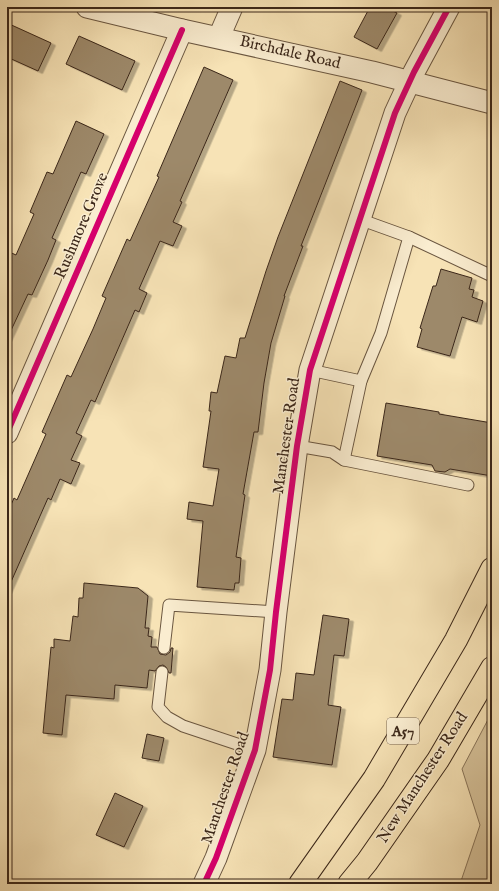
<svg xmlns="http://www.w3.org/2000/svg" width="499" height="891" font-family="'IM FELL English',serif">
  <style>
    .green { fill: #d7c39b; stroke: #89755a }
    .building { fill: #9d896b; stroke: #3b2719; filter: url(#shadow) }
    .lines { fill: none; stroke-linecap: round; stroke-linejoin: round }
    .lane-casing { stroke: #6a5640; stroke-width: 13 }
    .street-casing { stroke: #6a5640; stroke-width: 23 }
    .primary-casing { stroke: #3b2719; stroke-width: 24 }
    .lane { stroke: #faedd0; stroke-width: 11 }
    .street { stroke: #faedd0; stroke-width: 21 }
    .primary { stroke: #f7e3b6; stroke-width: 22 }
    .cycleway-casing { stroke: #faedd0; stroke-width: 8 }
    .cycleway { stroke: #d6006c; stroke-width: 6 }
    .labels { text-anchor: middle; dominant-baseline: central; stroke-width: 3; stroke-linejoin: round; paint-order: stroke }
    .shield { fill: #faedd0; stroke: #746250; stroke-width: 1 }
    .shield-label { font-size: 15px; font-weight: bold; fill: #3b2719 }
    .street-label { font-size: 16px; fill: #3b2719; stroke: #faedd0 }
  </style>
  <defs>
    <filter id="shadow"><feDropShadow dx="4.5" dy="2.5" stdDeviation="0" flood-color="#0004"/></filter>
  </defs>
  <rect width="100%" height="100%" fill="#f7e3b6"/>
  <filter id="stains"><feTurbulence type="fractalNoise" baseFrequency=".005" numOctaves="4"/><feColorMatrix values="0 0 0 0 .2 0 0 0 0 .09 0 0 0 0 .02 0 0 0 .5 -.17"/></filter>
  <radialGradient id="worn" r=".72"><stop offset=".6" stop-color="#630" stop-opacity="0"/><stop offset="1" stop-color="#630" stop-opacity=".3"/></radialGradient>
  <!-- green -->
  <polygon class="green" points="492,712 492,884 460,884 480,825 462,769"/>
  <!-- building -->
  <g class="building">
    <polygon points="370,7 385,7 397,13 377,49 354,37"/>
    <polygon points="7,23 51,43 38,71 7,57"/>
    <polygon points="79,36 135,61 122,90 66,64"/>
    <polygon points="204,67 233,80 180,201 182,202 173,222 182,226 173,246 160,241 139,289 147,293 139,312 135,310 95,402 91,400 76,433 82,436 71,460 80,463 71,484 60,479 51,500 48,498 7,591 7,514 14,498 17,500 46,434 42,432 67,375 71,377 93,329 106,298 102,296 127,239 130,241 159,177 157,176"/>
    <polygon points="340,81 362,90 301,246 303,246 284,296 285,296 271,343 264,383 258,432 254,432 243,494 245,495 236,557 241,558 239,583 235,583 234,590 197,587 203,521 187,519 189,502 213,506 219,469 203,467 211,411 209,411 211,392 217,393 225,356 236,358 240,338 245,338 266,271 278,237"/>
    <polygon points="76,121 104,134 86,174 81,172 52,238 56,240 48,260 32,295 28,294 7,339 7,251 16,255 34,214 30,212 47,172 53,174"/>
    <polygon points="441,269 472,278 469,289 474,290 472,297 483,301 477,322 462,317 450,356 417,347 422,329 420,328 433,286 436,286"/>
    <polygon points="386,403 439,412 439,414 492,423 492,476 450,469 445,472 435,471 432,465 377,456"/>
    <polygon points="84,583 138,588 148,596 145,628 149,628 148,636 152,637 151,647 157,647 160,654 166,655 170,652 171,648 173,648 171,673 169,673 166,667 163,665 159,666 155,671 149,670 147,688 115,685 114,699 66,695 62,735 43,733 51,647 54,648 54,639 70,641 73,616 78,617 79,598 83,598"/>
    <polygon points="323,615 349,619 344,656 334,655 328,705 341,707 332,765 273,757 282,699 293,700 296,673 314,675"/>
    <polygon points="147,734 164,738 159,761 142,758"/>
    <polygon points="115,793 143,806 124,847 96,835"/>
  </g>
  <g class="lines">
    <defs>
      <g id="lane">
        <polyline points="409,237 492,276"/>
        <polyline points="310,370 361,381"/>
        <polyline points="297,446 332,452 344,460 361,381 381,333 409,237 359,219"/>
        <polyline points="344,460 468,485"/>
        <polyline points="164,648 169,605 276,612"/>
        <polyline points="162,672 158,707 167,717 183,726 255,750"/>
      </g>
      <g id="street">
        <polyline points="87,7 182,30 372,72 492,103"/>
        <polyline points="219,37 232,7"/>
        <polyline points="7,433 182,30"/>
        <polyline points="204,884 216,858 255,750 270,670 276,612 297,446 310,370 395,113 414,72 449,7"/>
      </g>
      <g id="primary">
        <polyline points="300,884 374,779 456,640 492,569"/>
        <polyline points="349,884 367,862 438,760 492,668"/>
      </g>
    </defs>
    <!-- lane casing -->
    <use href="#lane" class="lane-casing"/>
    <!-- street casing -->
    <use href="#street" class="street-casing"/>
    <!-- primary casing -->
    <use href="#primary" class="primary-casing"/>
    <!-- lane -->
    <use href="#lane" class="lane"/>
    <!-- street -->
    <use href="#street" class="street"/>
    <!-- primary -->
    <use href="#primary" class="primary"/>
    <defs>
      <g id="cycleway">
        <polyline points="7,433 182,30"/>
        <polyline points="204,884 216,858 255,750 270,670 276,612 297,446 310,370 395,113 414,72 449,7"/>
      </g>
    </defs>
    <!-- cycleway casing -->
    <use href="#cycleway" class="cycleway-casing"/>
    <!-- cycleway -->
    <use href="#cycleway" class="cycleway"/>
  </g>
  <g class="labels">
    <!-- shield labels -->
    <rect class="shield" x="387" y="718" width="32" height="26" rx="3"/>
    <g class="shield-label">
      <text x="403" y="731">A57</text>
    </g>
    <!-- street labels -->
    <g class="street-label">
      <text transform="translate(290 53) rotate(13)">Birchdale Road</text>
      <text transform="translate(82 226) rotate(-67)">Rushmore Grove</text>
      <text transform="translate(287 436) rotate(-82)">Manchester Road</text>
      <text transform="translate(423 778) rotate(-57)">New Manchester Road</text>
      <text transform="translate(226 788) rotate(-71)">Manchester Road</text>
    </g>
  </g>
  <!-- margin -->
  <rect width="499" height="891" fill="none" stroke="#f7e3b6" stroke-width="24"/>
  <rect x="8" y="8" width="483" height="875" fill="none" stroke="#3b2719" stroke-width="2"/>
  <rect x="12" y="12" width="475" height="867" fill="none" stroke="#3b2719"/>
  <rect width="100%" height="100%" filter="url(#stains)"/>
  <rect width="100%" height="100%" fill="url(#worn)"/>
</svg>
